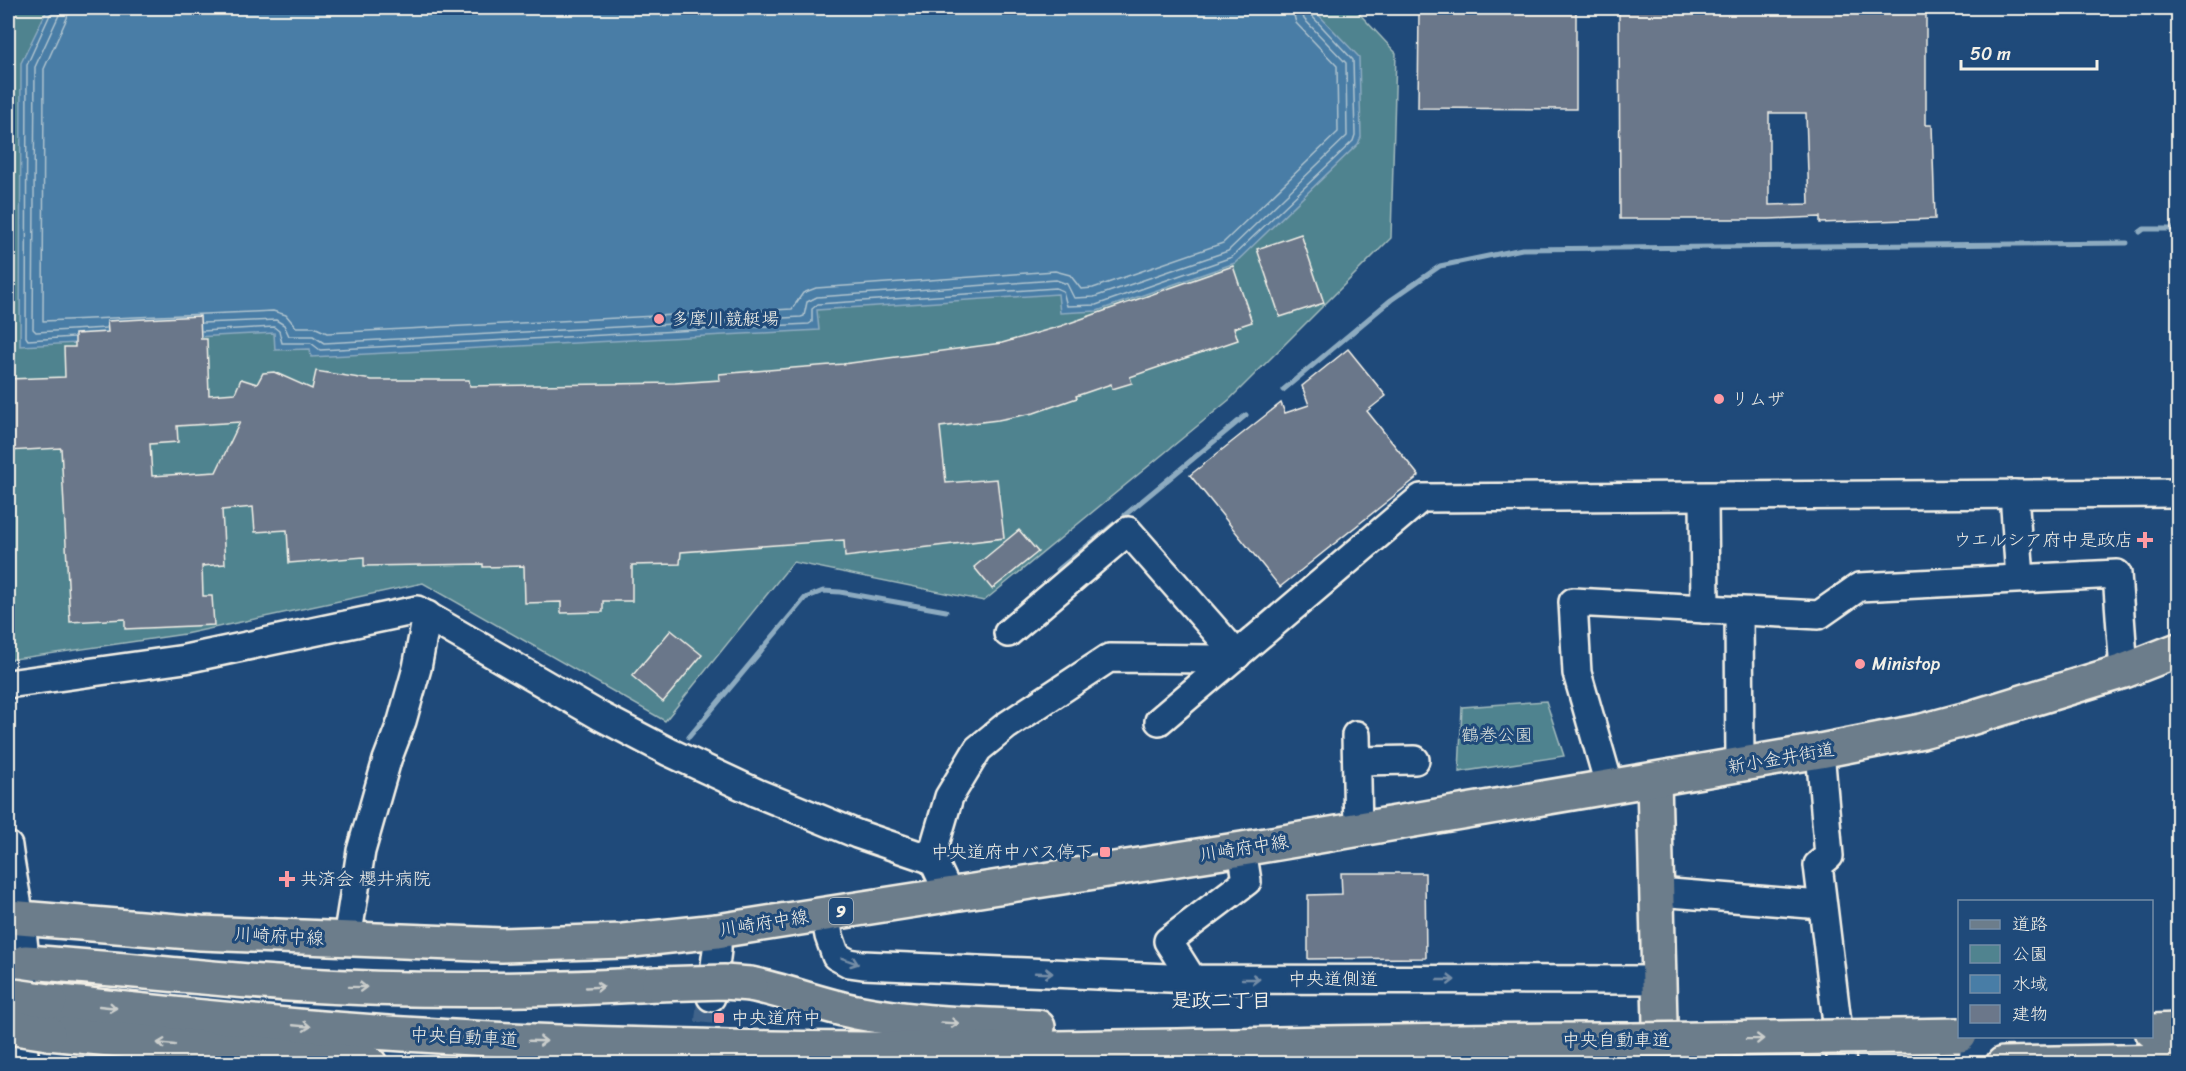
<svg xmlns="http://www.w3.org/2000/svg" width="2186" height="1071" font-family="Sriracha,'Klee One',sans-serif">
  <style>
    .green { fill: #50838f; stroke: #a2babc; stroke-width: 1.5 }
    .water { fill: #487da6; stroke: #8dabc0; stroke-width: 1.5 }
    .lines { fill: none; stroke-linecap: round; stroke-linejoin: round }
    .shore { stroke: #afc3ce; stroke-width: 1.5 }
    .stream { stroke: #8dabc0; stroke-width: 5 }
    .building { fill: #6b778a; stroke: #f4f1e8; stroke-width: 1.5; fill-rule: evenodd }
    .minor-tunnel { stroke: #3f638a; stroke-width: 27; stroke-dasharray: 27 14; stroke-linecap: butt }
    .minor-casing { stroke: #f4f1e8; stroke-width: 32 }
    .major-casing { stroke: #f4f1e8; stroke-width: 38 }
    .highway-casing { stroke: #f4f1e8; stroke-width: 38 }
    .minor { stroke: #1f4a7a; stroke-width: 27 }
    .major { stroke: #6c7d8b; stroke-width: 33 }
    .highway { stroke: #6c7d8b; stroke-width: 33 }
    .highway-bridge-casing { stroke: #f4f1e8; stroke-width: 38; stroke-linecap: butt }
    .highway-bridge { stroke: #6c7d8b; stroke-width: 33 }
    .oneway { stroke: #748da6 }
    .oneway2 { stroke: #cbcecc }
    .poi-dot { fill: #ff9aa2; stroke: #1f4a7a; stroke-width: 2 }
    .labels { text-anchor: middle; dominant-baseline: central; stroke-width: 6; stroke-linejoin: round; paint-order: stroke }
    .shield { fill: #1f4a7a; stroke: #b4bfc7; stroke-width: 1.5 }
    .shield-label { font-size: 16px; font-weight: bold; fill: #f4f1e8 }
    .poi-label { font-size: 18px; fill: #f4f1e8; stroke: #1f4a7a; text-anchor: start }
    .park-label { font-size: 18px; fill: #dbe0db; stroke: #1f4a7a }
    .street-label { font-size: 18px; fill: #f4f1e8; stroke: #1f4a7a }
    .neighbourhood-label { font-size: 20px; font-weight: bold; fill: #f4f1e8; stroke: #1f4a7a }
  </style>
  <rect width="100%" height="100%" fill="#1f4a7a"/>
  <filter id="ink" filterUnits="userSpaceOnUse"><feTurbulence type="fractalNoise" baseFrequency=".0167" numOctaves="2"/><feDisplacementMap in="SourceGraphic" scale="12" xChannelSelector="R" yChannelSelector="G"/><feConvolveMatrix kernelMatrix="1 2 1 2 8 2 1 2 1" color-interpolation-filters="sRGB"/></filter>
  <g filter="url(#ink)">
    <!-- green -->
    <g class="green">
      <polygon points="8,8 1354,8 1396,53 1391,238 1229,400 984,601 793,562 665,721 423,583 185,634 8,660"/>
      <polygon points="1546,701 1564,756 1459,772 1462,707"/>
    </g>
    <!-- water -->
    <polygon class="water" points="48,8 1312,8 1359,57 1361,137 1358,144 1235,263 1097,311 1060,313 1058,294 817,310 819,330 311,357 310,349 275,350 274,333 20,346 21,63"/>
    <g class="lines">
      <!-- shore -->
      <g class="shore">
        <polyline points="53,8 27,65 26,337 28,340 74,337"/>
        <polyline points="60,8 59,15 35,67 33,329 36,332 106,328"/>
        <polyline points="69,8 67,18 44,69 43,321 273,311 286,315 296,327 314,327 327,333 792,309 803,293 816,288 1055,271 1070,275 1081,289 1093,288 1223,243 1338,132 1337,66 1296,23 1292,8"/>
        <polyline points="202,323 276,320 284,325 289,336 313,336 324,343 801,317 804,316 807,302 817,297 1056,280 1067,284 1074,298 1094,297 1228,251 1347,136 1346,63 1304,19 1301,8"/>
        <polyline points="202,331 274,327 279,331 282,343 311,343 320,350 809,324 812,322 812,309 818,304 1056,288 1063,291 1067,306 1096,305 1232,257 1353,141 1355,135 1353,60 1310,14 1308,8"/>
      </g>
      <!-- stream -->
      <g class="stream">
        <polyline points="2140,232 2144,229 2178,229"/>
        <polyline points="1283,390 1391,300 1440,266 1522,249 2127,243"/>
        <polyline points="1125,515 1246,415"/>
        <polyline points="1058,570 1114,524"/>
        <polyline points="689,737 805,598 823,591 840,592 946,611"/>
      </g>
    </g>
    <!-- building -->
    <g class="building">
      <path d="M 1619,8 L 1926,8 L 1926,125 L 1932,125 L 1935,219 L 1820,223 L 1820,217 L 1769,219 L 1620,219 ZM 1769,113 L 1806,113 L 1809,204 L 1769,205 Z"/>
      <polygon points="1419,10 1576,11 1576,109 1418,108"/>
      <polygon points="1301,234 1324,303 1280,317 1257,249"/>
      <path d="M 1233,266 L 1252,322 L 1234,328 L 1238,340 L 1130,377 L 1132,383 L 1112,389 L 1111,384 L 1076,396 L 1077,398 L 1034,413 L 998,420 L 940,427 L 946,483 L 997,479 L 1004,538 L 845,557 L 844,540 L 681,552 L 680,564 L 632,565 L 632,601 L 603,601 L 603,612 L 561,613 L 561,602 L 525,603 L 524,566 L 483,567 L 483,564 L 364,566 L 364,557 L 289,563 L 287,530 L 255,532 L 253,507 L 222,510 L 225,564 L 202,566 L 203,596 L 212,596 L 214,625 L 125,629 L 125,619 L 70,622 L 61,448 L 8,451 L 8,379 L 65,377 L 64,347 L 75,347 L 75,334 L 108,332 L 107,321 L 200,316 L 201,339 L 207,339 L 209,395 L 235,393 L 241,379 L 257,384 L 263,373 L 274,372 L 312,389 L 316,371 L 372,380 L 469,380 L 470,386 L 675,383 L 720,380 L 719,374 L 843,364 L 1002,343 L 1061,326 ZM 240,422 L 216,472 L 152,476 L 150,444 L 178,442 L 177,426 Z"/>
      <polygon points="1348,349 1386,396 1367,411 1419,476 1280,587 1190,475 1281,403 1285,413 1309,405 1302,386"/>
      <polygon points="1019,530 1038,552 992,589 974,567"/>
      <polygon points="671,630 702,655 663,702 632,676"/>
      <polygon points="1341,873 1425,873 1426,958 1308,959 1308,895 1342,894"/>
    </g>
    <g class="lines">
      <!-- minor-tunnel -->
      <polyline class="minor-tunnel" points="704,1064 711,997"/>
      <defs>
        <g id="minor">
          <polyline points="2014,494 2020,578"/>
          <polyline points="1704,497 1705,609"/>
          <polyline points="1739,611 1740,766"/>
          <polyline points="1008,633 1128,531 1237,655"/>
          <polyline points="8,684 185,659 417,610 600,716 669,752 757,793 857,834 933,860"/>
          <polyline points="1159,721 1421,498 2178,493"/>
          <polyline points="1356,735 1358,829"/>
          <polyline points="1820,751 1829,856 1818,865 1842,1064"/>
          <polyline points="1357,761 1415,760"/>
          <polyline points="1610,788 1577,673 1573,602 1819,615 1859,587 2117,574 2124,671"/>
          <path d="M 8,846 C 13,885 23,923 25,961 C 27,992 18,1035 26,1064"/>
          <polyline points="1658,892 1821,905"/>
          <polyline points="949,894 933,860 934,848 949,797 978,749 1006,726 1109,658 1211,659 1237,655"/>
          <polyline points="825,914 829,936 836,956 849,963 863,965 1192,979 1660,980"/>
          <polyline points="347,939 361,851 387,760 402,721 417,668 427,615"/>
          <polyline points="1192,979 1168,941 1247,881 1242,849"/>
          <polyline points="711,997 717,950 717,931"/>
        </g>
        <g id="major">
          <polyline points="1654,780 1661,1064"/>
          <polyline points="8,917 201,933 502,945 623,941 717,931 1242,849 1820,751 1922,731 1967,719 2124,671 2178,650"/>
        </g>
        <g id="highway">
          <path d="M 25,962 C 113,968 201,978 289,984 C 412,992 535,991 658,984"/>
          <path d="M 750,984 C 786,991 820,1005 856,1012 C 916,1024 977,1024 1038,1027"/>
          <path d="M 50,1001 C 174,1014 298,1028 422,1035 C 539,1043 656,1045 772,1048 C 1059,1053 1346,1039 1633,1040"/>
          <polyline points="2152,1031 2178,1030"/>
          <polyline points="48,1033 370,1064"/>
          <polyline points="2003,1064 2178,1061"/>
        </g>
      </defs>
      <!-- minor casing -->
      <use href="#minor" class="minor-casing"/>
      <!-- major casing -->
      <use href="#major" class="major-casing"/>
      <!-- highway casing -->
      <use href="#highway" class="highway-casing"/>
      <!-- minor -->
      <use href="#minor" class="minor"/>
      <!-- major -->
      <use href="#major" class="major"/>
      <!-- highway -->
      <use href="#highway" class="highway"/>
      <defs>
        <g id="highway-bridge">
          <polyline points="658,984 724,982 750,984"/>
          <polyline points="8,995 50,1001"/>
          <polyline points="8,1027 48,1033"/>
          <polyline points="1633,1040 1960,1035"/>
        </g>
      </defs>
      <!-- highway-bridge casing -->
      <use href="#highway-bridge" class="highway-bridge-casing"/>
      <!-- highway-bridge -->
      <use href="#highway-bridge" class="highway-bridge"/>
    </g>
    <!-- one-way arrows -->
    <defs><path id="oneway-shaft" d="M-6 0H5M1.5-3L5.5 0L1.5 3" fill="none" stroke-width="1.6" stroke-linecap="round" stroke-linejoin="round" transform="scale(1.5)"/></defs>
    <g class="oneway">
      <use href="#oneway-shaft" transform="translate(850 961) rotate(20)"/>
      <use href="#oneway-shaft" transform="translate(1044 973) rotate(2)"/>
      <use href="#oneway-shaft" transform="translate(1251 979)"/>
      <use href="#oneway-shaft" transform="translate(1446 980)"/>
    </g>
    <g class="oneway2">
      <use href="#oneway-shaft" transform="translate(358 987) rotate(1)"/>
      <use href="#oneway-shaft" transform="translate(595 987) rotate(-3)"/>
      <use href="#oneway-shaft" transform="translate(108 1007) rotate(6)"/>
      <use href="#oneway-shaft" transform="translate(950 1023) rotate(3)"/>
      <use href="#oneway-shaft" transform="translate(302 1026) rotate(5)"/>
      <use href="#oneway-shaft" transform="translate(1755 1039) rotate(-1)"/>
      <use href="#oneway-shaft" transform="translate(538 1041) rotate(2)"/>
      <use href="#oneway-shaft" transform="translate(166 1044) rotate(-174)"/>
    </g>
  </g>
  <!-- markers -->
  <g class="poi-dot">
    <circle cx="659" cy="319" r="6"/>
    <circle cx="1719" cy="399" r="6"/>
    <path d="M2142 531h6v6h6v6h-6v6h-6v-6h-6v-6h6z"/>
    <circle cx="1860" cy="664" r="6"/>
    <rect x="1099" y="846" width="12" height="12" rx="3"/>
    <path d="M284 870h6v6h6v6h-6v6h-6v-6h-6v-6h6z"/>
    <rect x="713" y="1012" width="12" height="12" rx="3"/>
  </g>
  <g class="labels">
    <!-- shield labels -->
    <rect class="shield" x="829" y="898" width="24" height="26" rx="4.5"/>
    <g class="shield-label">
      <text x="841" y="911">9</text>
    </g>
    <!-- poi labels -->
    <g class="poi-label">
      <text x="671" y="319">多摩川競艇場</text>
      <text x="1731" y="399">リムザ</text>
      <text x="2133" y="540" text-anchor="end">ウエルシア府中是政店</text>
      <text x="1872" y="664">Ministop</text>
      <text x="1093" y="852" text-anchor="end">中央道府中バス停下</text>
      <text x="300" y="879">共済会 櫻井病院</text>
      <text x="731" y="1018">中央道府中</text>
    </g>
    <!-- park labels -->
    <g class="park-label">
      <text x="1497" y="735">鶴巻公園</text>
    </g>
    <!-- street labels -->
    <g class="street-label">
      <text transform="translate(1781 758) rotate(-10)">新小金井街道</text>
      <text transform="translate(1244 848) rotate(-9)">川崎府中線</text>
      <text transform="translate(764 923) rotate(-9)">川崎府中線</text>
      <text transform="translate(279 936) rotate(3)">川崎府中線</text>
      <text x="1333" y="979">中央道側道</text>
      <text transform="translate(464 1037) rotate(3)">中央自動車道</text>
      <text x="1616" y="1040">中央自動車道</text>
    </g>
    <!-- neighbourhood labels -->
    <g class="neighbourhood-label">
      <text x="1221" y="1000">是政二丁目</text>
    </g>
  </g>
  <!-- margin -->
  <rect width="2186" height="1071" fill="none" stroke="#1f4a7a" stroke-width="30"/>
  <rect x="15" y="15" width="2156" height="1041" fill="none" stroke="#f4f1e8" stroke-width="2" filter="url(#ink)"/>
  <!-- legend -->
  <rect x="1958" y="900" width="195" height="138" fill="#1f4a7a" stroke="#748da6" stroke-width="1.5"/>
  <rect x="1970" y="920" width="30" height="9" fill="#6c7d8b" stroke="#748da6" stroke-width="1.5"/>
  <text x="2012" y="930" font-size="18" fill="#f4f1e8">道路</text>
  <rect x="1970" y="945" width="30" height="18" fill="#50838f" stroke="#748da6" stroke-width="1.5"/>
  <text x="2012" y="960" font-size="18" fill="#f4f1e8">公園</text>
  <rect x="1970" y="975" width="30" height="18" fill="#487da6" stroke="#748da6" stroke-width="1.5"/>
  <text x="2012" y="990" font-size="18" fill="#f4f1e8">水域</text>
  <rect x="1970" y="1005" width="30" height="18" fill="#6b778a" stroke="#748da6" stroke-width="1.5"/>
  <text x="2012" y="1020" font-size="18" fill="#f4f1e8">建物</text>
  <!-- scale -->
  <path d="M1961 60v9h136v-9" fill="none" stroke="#f4f1e8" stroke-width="3"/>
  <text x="1970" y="60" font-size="18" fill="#f4f1e8" stroke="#1f4a7a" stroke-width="4.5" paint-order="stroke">50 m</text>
</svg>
